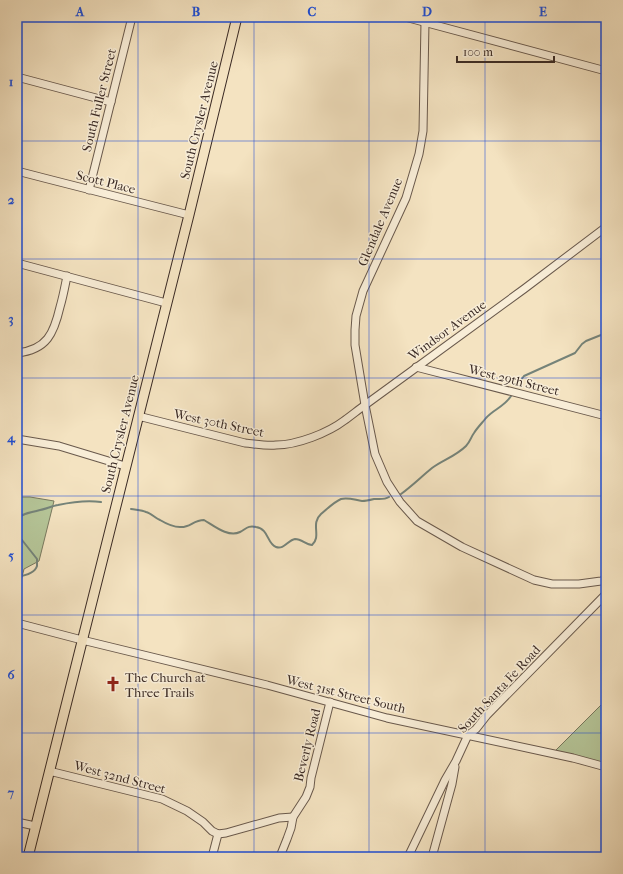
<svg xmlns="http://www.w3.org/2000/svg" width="623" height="874" font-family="'IM FELL French Canon',serif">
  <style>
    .green { fill: #b5c598; stroke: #78785e }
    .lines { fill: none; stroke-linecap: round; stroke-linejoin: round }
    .stream { stroke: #758379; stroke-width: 2 }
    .minor-casing { stroke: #69594c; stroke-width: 9 }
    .major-casing { stroke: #3b2b25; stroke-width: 11 }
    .minor { stroke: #f8edd7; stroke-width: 7 }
    .major { stroke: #f4e3c1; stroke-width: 9 }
    .grid { fill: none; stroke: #1d4ed8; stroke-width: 1; stroke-opacity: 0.55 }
    .labels { text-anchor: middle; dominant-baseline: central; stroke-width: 3; stroke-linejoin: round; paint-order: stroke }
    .street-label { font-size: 13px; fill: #3b2b25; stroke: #f8edd7 }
    .poi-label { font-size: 13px; fill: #3b2b25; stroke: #f8edd7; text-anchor: start }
    .neatline { fill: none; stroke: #1d4ed8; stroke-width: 1.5 }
    .grid-label { font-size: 13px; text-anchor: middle; font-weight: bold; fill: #1d4ed8 }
  </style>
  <rect width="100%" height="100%" fill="#f4e3c1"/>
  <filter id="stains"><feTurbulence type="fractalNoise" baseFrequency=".005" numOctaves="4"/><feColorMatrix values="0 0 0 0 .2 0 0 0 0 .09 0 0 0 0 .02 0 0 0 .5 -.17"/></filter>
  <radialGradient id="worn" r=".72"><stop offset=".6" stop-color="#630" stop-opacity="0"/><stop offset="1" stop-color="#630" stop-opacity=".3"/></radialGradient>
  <!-- green -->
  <g class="green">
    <polygon points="17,497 30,497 54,501 39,561 24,569 21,581 17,580"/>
    <polygon points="606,700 606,768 553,753"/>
  </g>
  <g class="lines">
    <!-- stream -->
    <g class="stream">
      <polyline points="517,385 524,376 575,353 582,344 586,341 606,333"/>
      <path d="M 401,494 C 412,486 421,477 432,468 C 443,460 456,456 466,446 C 470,442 471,437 474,433 C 477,428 482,423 486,418 C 494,409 504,407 511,396"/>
      <path d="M 131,509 C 136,510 142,510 146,512 C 151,513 155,518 160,520 C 165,523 174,527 180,527 C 190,528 193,520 204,520 C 213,525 228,538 240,532 C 246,529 248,525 256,527 C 269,529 267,544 276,547 C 284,550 288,540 295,539 C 302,539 306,545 312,545 C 322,536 310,524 321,514 C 327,509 334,502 341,499 C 348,497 355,500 362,501 C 366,501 370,500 374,499 C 380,499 384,500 389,497"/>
      <path d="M 17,518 C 26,512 30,513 40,510 C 46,509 52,506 58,505 C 72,502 87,500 101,502"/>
      <path d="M 17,538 L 22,540 L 37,559 C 37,561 37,564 37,566 C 35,573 23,576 17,577"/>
    </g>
    <defs>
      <g id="minor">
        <polyline points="405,17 606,71"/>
        <polyline points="425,22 423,131 419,154 406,198 363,291 356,316 355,330 355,345 365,405 375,454 387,482 400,502 417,521 462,547 534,580 552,584 579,584 601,581 606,580"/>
        <polyline points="17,77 111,102"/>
        <polyline points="17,171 44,178 189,215"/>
        <polyline points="89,190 132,17"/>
        <polyline points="17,263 166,303"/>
        <path d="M 17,353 C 47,350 54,333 60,307 C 63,297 65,286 67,276"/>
        <polyline points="416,367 606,416"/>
        <path d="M 138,416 L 245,443 C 256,444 266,446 276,445 C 297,445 328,433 345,420 C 352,415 358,410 365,405 L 524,289 L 606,227"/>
        <polyline points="17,439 59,446 125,466"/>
        <polyline points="17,623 82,640 267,685 387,718 573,758 606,767"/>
        <polyline points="49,771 162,799 187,811 203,822 212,831 218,834 226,833 279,818 293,817"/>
        <polyline points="17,822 35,826"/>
        <polyline points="212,857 218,834"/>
        <polyline points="278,857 281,854 287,839 291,828 293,817 306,797 310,787 311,778 330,702"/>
        <polyline points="408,857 445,780 456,761 468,735 476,729 487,715 606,594"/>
        <polyline points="432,857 452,784 455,767"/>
      </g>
      <polyline id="major" points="28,857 189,215 237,17"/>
    </defs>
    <!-- minor casing -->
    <use href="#minor" class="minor-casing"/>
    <!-- major casing -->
    <use href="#major" class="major-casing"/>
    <!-- minor -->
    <use href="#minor" class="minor"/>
    <!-- major -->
    <use href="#major" class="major"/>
  </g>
  <!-- grid -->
  <path class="grid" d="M 138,17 L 138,857M 254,17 L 254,857M 369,17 L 369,857M 485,17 L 485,857M 17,141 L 606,141M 17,259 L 606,259M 17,378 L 606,378M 17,496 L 606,496M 17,615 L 606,615M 17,733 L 606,733"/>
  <!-- icons -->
  <defs>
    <symbol id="church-bare" viewBox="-9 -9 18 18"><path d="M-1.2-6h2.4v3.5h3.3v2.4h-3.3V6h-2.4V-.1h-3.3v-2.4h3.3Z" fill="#8f2418" stroke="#f8edd7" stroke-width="2.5" paint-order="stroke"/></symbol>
  </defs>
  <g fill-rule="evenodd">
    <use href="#church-bare" x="102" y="673" width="22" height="22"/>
  </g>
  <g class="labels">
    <!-- street labels -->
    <g class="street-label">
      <text transform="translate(99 100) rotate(-76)">South Fuller Street</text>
      <text transform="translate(199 120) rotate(-76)">South Crysler Avenue</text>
      <text transform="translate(106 182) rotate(14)">Scott Place</text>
      <text transform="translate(380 222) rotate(-67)">Glendale Avenue</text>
      <text transform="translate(447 330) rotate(-36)">Windsor Avenue</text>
      <text transform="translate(514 380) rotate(14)">West 29th Street</text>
      <text transform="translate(219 423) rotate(12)">West 30th Street</text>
      <text transform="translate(120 434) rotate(-76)">South Crysler Avenue</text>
      <text transform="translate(499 689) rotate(-47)">South Santa Fe Road</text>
      <text transform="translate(346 694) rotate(14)">West 31st Street South</text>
      <text transform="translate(307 745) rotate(-76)">Beverly Road</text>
      <text transform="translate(120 777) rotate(15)">West 32nd Street</text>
    </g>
    <!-- poi labels -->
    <g class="poi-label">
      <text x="125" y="677">The Church at<tspan x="125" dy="15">Three Trails</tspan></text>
    </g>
  </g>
  <!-- margin -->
  <rect width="623" height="874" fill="none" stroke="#f4e3c1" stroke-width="44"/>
  <!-- scale -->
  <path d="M457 56v6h97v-6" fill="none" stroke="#3b2b25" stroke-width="2"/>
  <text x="463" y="56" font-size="12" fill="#3b2b25" stroke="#f8edd7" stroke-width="3" paint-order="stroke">100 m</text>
  <rect x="22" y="22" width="579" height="830" class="neatline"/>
  <g class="grid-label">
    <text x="80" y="16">A</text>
    <text x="196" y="16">B</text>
    <text x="312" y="16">C</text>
    <text x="427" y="16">D</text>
    <text x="543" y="16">E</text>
    <text x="11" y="86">1</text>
    <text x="11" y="204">2</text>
    <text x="11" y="323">3</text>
    <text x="11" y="442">4</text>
    <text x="11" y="560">5</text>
    <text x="11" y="679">6</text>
    <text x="11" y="797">7</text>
  </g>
  <rect width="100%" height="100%" filter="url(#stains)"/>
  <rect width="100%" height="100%" fill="url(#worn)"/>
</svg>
